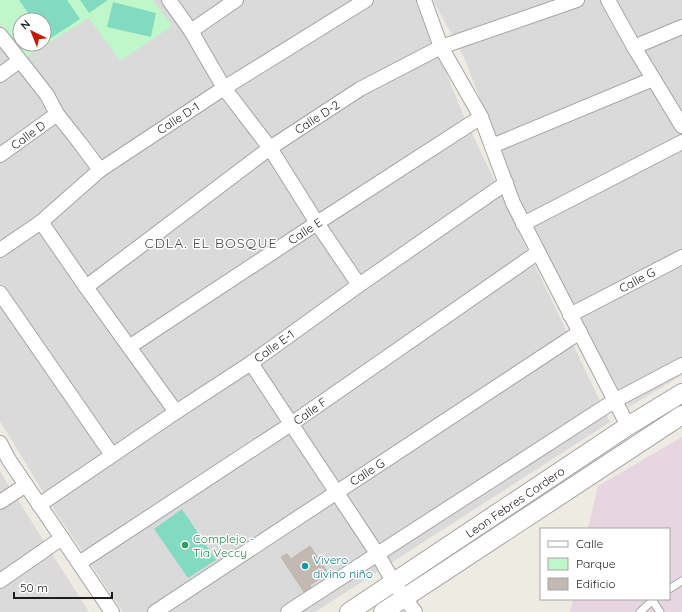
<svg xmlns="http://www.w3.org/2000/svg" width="682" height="612" font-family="Quicksand,sans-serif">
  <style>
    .residential { fill: #dbdada; fill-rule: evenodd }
    .industrial { fill: #e7d5e2 }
    .park { fill: #c0f7ca; fill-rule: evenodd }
    .pitch { fill: #82dbc1 }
    .building { fill: #c2bab2; stroke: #bfb3a6 }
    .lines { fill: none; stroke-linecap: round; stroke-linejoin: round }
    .service-casing { stroke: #a4a4a4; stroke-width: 9 }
    .minor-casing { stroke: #a4a4a4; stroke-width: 16 }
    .tertiary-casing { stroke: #a4a4a4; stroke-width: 20 }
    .service { stroke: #fff; stroke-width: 7 }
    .minor { stroke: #fff; stroke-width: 14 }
    .tertiary { stroke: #fff; stroke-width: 18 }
    .leisure-dot { fill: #2e9e5b; stroke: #fff; stroke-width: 1.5 }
    .culture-dot { fill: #0f9aa8; stroke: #fff; stroke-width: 1.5 }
    .labels { text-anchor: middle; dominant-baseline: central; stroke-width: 3; stroke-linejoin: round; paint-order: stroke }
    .street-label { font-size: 12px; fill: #1d1d1d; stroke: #fff }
    .leisure-label { font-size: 12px; fill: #27864d; stroke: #fff; text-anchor: start }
    .culture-label { font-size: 12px; fill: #0d838f; stroke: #fff; text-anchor: start }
    .quarter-label { font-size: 14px; letter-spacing: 1px; fill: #505050; stroke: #fff }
  </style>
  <rect width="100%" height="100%" fill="#eeebe3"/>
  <!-- residential -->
  <g class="residential">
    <path d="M 0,0 L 416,0 L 465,119 L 610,422 L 315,612 L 123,612 L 51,505 L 0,421 ZM 20,20 L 44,20 L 44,44 L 20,44 Z"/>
    <polygon points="433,0 682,0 682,375 629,407 570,303 523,210 464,57"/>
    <polygon points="0,471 9,486 89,612 0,612"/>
  </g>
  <!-- industrial -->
  <polygon class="industrial" points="682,437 682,612 570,612 573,599 669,599 669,529 588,529 598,486"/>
  <!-- park -->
  <path class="park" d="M 0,0 L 153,0 L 172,26 L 120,61 L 89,18 L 25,58 L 0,23 ZM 20,20 L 44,20 L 44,44 L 20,44 Z"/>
  <!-- pitch -->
  <g class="pitch">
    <polygon points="19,0 67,0 80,19 48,40 44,35 44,20 33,20"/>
    <polygon points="80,0 108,0 89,13"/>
    <polygon points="113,2 156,13 151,37 107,27"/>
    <polygon points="182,509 216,560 188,578 154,529"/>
  </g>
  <!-- building -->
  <polygon class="building" points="310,546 328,573 310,585 311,587 304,592 281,557 287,554 291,559"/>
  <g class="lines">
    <defs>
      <g id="service">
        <polyline points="669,589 682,581"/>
        <polyline points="652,600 660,612"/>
        <polyline points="640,612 654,599"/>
      </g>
      <g id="minor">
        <polyline points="169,0 191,31 224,88 270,148 317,223 359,285"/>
        <polyline points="424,0 441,47 481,117 513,203 628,426"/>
        <polyline points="608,0 634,47 682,126"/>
        <polyline points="191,31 236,0"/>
        <polyline points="0,35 47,95 57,114 80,143 100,170"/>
        <polyline points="634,47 682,27"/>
        <polyline points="0,75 19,61"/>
        <polyline points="492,146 653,79"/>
        <polyline points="0,155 57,114"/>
        <polyline points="41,222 86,287 176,412"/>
        <polyline points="523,224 682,142"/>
        <polyline points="0,250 41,222 100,170 224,88 366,0"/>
        <polyline points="86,287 270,148 360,89 441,47 577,0"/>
        <polyline points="0,293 112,455"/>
        <polyline points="570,315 682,257"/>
        <polyline points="129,347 317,223 481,117"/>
        <polyline points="251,363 378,555 394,583 415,612"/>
        <polyline points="0,443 9,460 112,612"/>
        <polyline points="0,502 26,485"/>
        <polyline points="39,505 176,412 251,363 359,285 506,183"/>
        <polyline points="79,563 291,424 537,253"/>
        <polyline points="0,581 62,538"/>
        <polyline points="155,612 580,332"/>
        <polyline points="288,612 614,401 682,365"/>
      </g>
      <g id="tertiary">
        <polyline points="349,612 628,426 682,393"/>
        <polyline points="383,612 682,415"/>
      </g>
    </defs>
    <!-- service casing -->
    <use href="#service" class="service-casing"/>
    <!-- minor casing -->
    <use href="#minor" class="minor-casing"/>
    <!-- tertiary casing -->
    <use href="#tertiary" class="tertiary-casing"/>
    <!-- service -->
    <use href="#service" class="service"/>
    <!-- minor -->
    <use href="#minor" class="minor"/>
    <!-- tertiary -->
    <use href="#tertiary" class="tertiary"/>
  </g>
  <!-- markers -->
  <circle class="leisure-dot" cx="185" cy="545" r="4"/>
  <circle class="culture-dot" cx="305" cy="566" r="4"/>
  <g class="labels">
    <!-- street labels -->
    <g class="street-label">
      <text transform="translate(317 117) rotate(-33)">Calle D-2</text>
      <text transform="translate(178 118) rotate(-33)">Calle D-1</text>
      <text transform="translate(28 135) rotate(-36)">Calle D</text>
      <text transform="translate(305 231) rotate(-33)">Calle E</text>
      <text transform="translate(637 280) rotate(-28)">Calle G</text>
      <text transform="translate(274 346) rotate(-36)">Calle E-1</text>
      <text transform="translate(310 411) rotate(-35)">Calle F</text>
      <text transform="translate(367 472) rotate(-33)">Calle G</text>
      <text transform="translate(515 502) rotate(-34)">Leon Febres Cordero</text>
    </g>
    <!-- leisure labels -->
    <g class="leisure-label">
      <text x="193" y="538">Complejo -<tspan x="193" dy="14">Tia Veccy</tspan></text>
    </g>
    <!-- culture labels -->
    <g class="culture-label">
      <text x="313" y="559">Vivero<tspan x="313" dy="14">divino niño</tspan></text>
    </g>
    <!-- quarter labels -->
    <g class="quarter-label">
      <text x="211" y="243">CDLA. EL BOSQUE</text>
    </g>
  </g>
  <!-- legend -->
  <rect x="540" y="528" width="130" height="72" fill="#ffffff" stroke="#a5a5a5"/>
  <rect x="548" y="541" width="20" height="6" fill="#ffffff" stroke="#a5a5a5"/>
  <text x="576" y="548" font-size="12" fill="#1d1d1d">Calle</text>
  <rect x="548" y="558" width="20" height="12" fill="#c0f7ca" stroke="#a5a5a5"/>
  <text x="576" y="568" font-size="12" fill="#1d1d1d">Parque</text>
  <rect x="548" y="578" width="20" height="12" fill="#c2bab2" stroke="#a5a5a5"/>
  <text x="576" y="588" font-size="12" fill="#1d1d1d">Edificio</text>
  <!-- north arrow -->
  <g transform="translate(32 32) rotate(317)"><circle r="19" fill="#ffffff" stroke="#a5a5a5"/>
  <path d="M0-3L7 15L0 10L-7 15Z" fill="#c41706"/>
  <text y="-6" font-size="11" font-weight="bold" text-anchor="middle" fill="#1d1d1d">N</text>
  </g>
  <!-- scale -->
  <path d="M14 592v6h98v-6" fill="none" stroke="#1d1d1d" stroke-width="2"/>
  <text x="20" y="592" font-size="12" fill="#1d1d1d" stroke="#ffffff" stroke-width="3" paint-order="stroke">50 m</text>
</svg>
